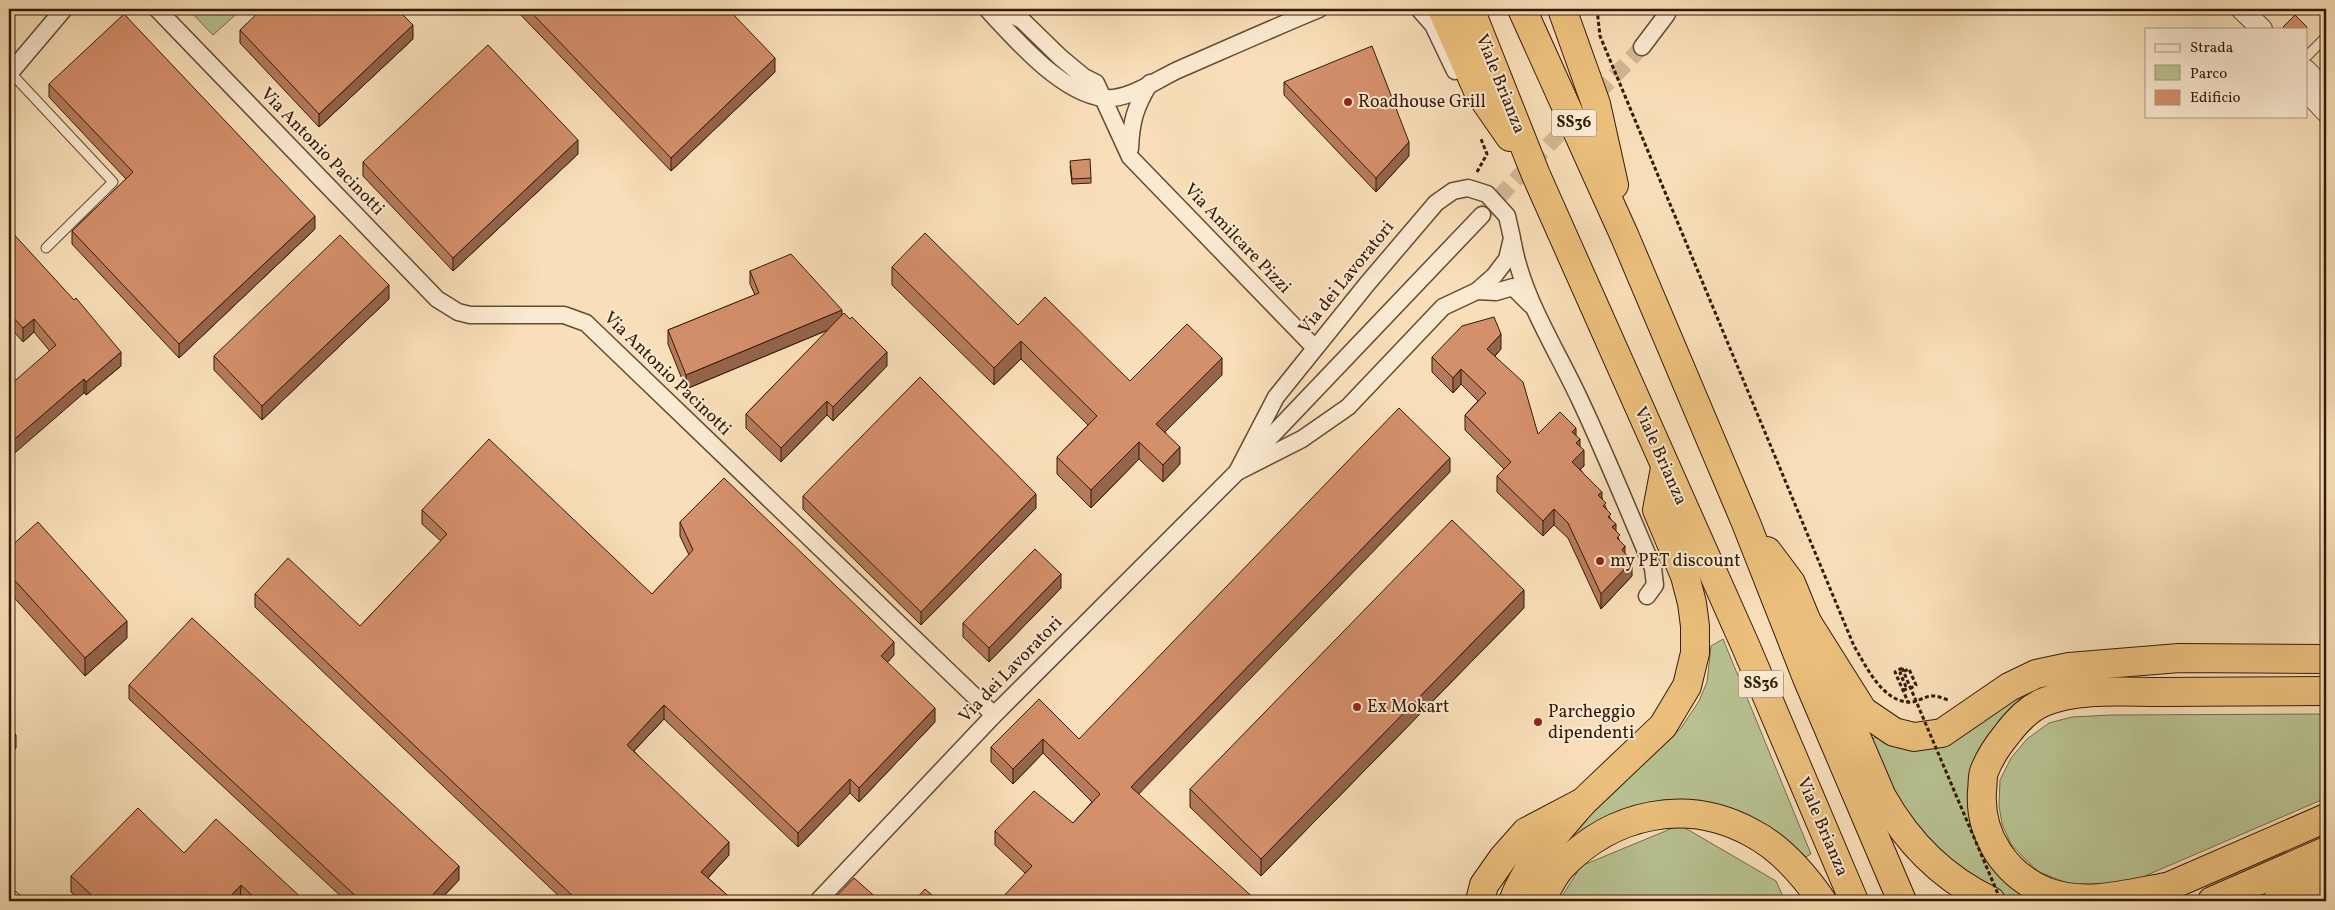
<svg xmlns="http://www.w3.org/2000/svg" width="2335" height="910" font-family="Vollkorn,serif">
  <style>
    .green { fill: #b9c393; stroke: #766e4c }
    .lines { fill: none; stroke-linecap: round; stroke-linejoin: round }
    .minor-tunnel { stroke: #d2b895; stroke-width: 16; stroke-dasharray: 16 8; stroke-linecap: butt }
    .service-casing { stroke: #654b33; stroke-width: 11 }
    .minor-casing { stroke: #654b33; stroke-width: 19 }
    .tertiary-casing { stroke: #654b33; stroke-width: 22 }
    .trunk-casing { stroke: #341a06; stroke-width: 30 }
    .motorway-casing { stroke: #341a06; stroke-width: 30 }
    .path { stroke: #341a06; stroke-width: 3; stroke-dasharray: 4 2.5; stroke-linecap: butt }
    .service { stroke: #fbead2; stroke-width: 9 }
    .minor { stroke: #fbead2; stroke-width: 16 }
    .tertiary { stroke: #fbead2; stroke-width: 20 }
    .trunk { stroke: #ecc07c; stroke-width: 28 }
    .motorway { stroke: #ecc07c; stroke-width: 28 }
    .path-bridge { stroke: #341a06; stroke-width: 3; stroke-dasharray: 4 2.5; stroke-linecap: butt }
    .wall { fill: #b67b5c; stroke: #341a06 }
    .shaded-wall { fill: #94644b; stroke: #341a06 }
    .building { fill: #d48f6b; stroke: #341a06 }
    .poi-dot { fill: #8f2418; stroke: #fbead2; stroke-width: 2 }
    .labels { text-anchor: middle; dominant-baseline: central; stroke-width: 4; stroke-linejoin: round; paint-order: stroke }
    .shield { fill: #fbead2; stroke: #705843; stroke-width: 1 }
    .shield-label { font-size: 16px; font-weight: bold; fill: #341a06 }
    .street-label { font-size: 18px; fill: #341a06; stroke: #fbead2 }
    .poi-label { font-size: 18px; fill: #341a06; stroke: #fbead2; text-anchor: start }
  </style>
  <rect width="100%" height="100%" fill="#f9dfb9"/>
  <filter id="stains"><feTurbulence type="fractalNoise" baseFrequency=".004" numOctaves="4"/><feColorMatrix values="0 0 0 0 .2 0 0 0 0 .09 0 0 0 0 .02 0 0 0 .5 -.17"/></filter>
  <radialGradient id="worn" r=".72"><stop offset=".6" stop-color="#630" stop-opacity="0"/><stop offset="1" stop-color="#630" stop-opacity=".3"/></radialGradient>
  <!-- green -->
  <g class="green">
    <polygon points="188,9 242,9 213,35"/>
    <polygon points="1723,639 1811,854 1802,859 1718,806 1551,851 1681,728 1699,701 1707,682 1711,646"/>
    <polygon points="2082,677 1982,755 2015,887 2024,896 2023,901 2012,901 1979,886 1917,831 1896,794 1872,738 1879,737 1954,741 2005,705 2041,684"/>
    <polygon points="2326,714 2326,798 2131,882 2077,887 2039,872 2023,857 2011,844 2002,824 1999,806 2000,780 2011,758 2027,739 2049,723 2072,717 2111,715"/>
    <polygon points="1680,825 1776,881 1785,901 1559,901 1581,866"/>
  </g>
  <g class="lines">
    <!-- minor-tunnel -->
    <polyline class="minor-tunnel" points="1482,215 1642,47"/>
    <defs>
      <g id="service">
        <polyline points="2306,57 2326,37"/>
        <polyline points="10,72 113,182 46,248"/>
        <polyline points="9,892 19,901"/>
      </g>
      <g id="minor">
        <polyline points="157,9 437,299 458,312 470,315 564,315 586,323 994,715"/>
        <path d="M 987,9 C 1015,39 1060,92 1103,98 C 1129,101 1157,79 1180,69 C 1226,49 1273,28 1319,9"/>
        <polyline points="1000,9 1022,20 1060,57 1084,77 1096,83 1130,157 1315,348"/>
        <polyline points="1419,9 1433,25 1455,71"/>
        <polyline points="1642,47 1667,14"/>
        <polyline points="9,74 64,9"/>
        <path d="M 1130,149 C 1131,122 1135,107 1150,83"/>
        <polygon points="1468,188 1487,194 1507,216 1512,238 1507,259 1494,276 1477,291 1443,307 1348,407 1302,439 1237,472 1276,397 1367,284 1436,203 1453,191"/>
        <path d="M 1513,243 C 1522,297 1557,350 1580,400 C 1606,455 1629,512 1653,568 L 1655,585 L 1647,596"/>
        <polyline points="1477,291 1496,292 1513,287 1531,305"/>
        <polyline points="818,901 994,715 1237,472 1482,215"/>
      </g>
      <g id="tertiary">
        <polyline points="2241,9 2262,29"/>
        <polyline points="2306,70 2326,91"/>
        <polyline points="2306,91 2326,112"/>
      </g>
      <g id="trunk">
        <polyline points="1442,9 1478,91 1510,137"/>
        <polyline points="1470,9 1536,175 1746,647 1854,901"/>
        <polyline points="1522,9 1625,237 1746,523 1807,678 1902,901"/>
        <polyline points="1562,9 1596,104 1614,185"/>
        <polyline points="1767,551 1791,583 1807,622 1863,711 1894,732 1914,737 1942,733 2009,687 2036,674 2069,667 2179,658 2326,659"/>
        <polyline points="1480,901 1484,885 1503,858 1526,832 1583,802 1663,726 1687,686 1695,653 1695,626 1692,603 1685,576 1657,510 1665,468"/>
      </g>
      <g id="motorway">
        <path d="M 1807,622 L 1882,797 C 1908,843 1942,878 1991,901"/>
        <path d="M 2166,887 C 2127,894 2085,906 2047,892 C 2005,875 1979,835 1982,791 C 1983,785 1982,778 1984,772 C 1989,758 1998,745 2007,734 C 2016,722 2029,708 2044,702 C 2079,688 2123,692 2160,692 C 2215,692 2271,691 2326,691"/>
        <polyline points="2149,895 2326,818"/>
        <path d="M 1513,901 C 1527,864 1557,832 1583,802"/>
        <path d="M 1540,901 C 1547,890 1553,876 1562,866 C 1613,813 1687,797 1752,833 C 1781,848 1804,875 1822,901"/>
        <polyline points="2212,901 2326,851"/>
        <polyline points="2277,901 2326,880"/>
      </g>
    </defs>
    <!-- service casing -->
    <use href="#service" class="service-casing"/>
    <!-- minor casing -->
    <use href="#minor" class="minor-casing"/>
    <!-- tertiary casing -->
    <use href="#tertiary" class="tertiary-casing"/>
    <!-- trunk casing -->
    <use href="#trunk" class="trunk-casing"/>
    <!-- motorway casing -->
    <use href="#motorway" class="motorway-casing"/>
    <!-- path -->
    <g class="path">
      <path d="M 1597,9 L 1600,36 L 1854,646 C 1866,666 1881,699 1907,702 C 1916,704 1925,695 1934,696 C 1939,696 1944,699 1949,700"/>
      <polyline points="1477,172 1487,154 1481,139"/>
      <polyline points="1902,668 1895,672 1908,702"/>
      <polyline points="1903,690 1907,689 1900,673 1909,669 1916,685 1911,688"/>
    </g>
    <!-- service -->
    <use href="#service" class="service"/>
    <!-- minor -->
    <use href="#minor" class="minor"/>
    <!-- tertiary -->
    <use href="#tertiary" class="tertiary"/>
    <!-- trunk -->
    <use href="#trunk" class="trunk"/>
    <!-- motorway -->
    <use href="#motorway" class="motorway"/>
    <!-- path-bridge -->
    <polyline class="path-bridge" points="1902,668 2001,901"/>
  </g>
  <!-- wall -->
  <g class="wall">
    <polygon points="515,9 730,9 730,11 775,72 671,171"/>
    <polygon points="240,30 413,39 319,127 240,43"/>
    <polygon points="1284,82 1409,156 1376,192 1284,95"/>
    <polygon points="49,84 315,229 179,358 72,244 72,231 126,179 49,97"/>
    <polygon points="578,154 453,271 363,176 363,162"/>
    <polygon points="1070,166 1091,178 1091,183 1072,184"/>
    <polygon points="9,229 121,366 86,395 34,332 23,342 9,326"/>
    <polygon points="892,267 1018,325 1130,381 1222,375 1165,432 1180,464 1163,482 1139,459 1091,508 1057,474 1057,457 1088,425 1021,359 994,385 892,285"/>
    <polygon points="750,271 842,315 887,366 833,421 827,415 781,462 746,428 746,414 828,330 686,389 668,344 668,330 755,295 750,284"/>
    <polygon points="389,299 262,420 214,370 214,356"/>
    <polygon points="1501,349 1495,356 1538,434 1576,435 1580,447 1584,466 1580,469 1602,498 1625,554 1632,576 1601,609 1568,538 1554,525 1543,536 1497,492 1497,476 1504,469 1465,430 1465,415 1478,401 1461,384 1453,393 1432,372 1432,357"/>
    <polygon points="1450,472 1025,873 995,845 995,831 1073,823 1092,802 1043,753 1013,784 991,762 991,747 1039,699 1079,739"/>
    <polygon points="803,496 1036,508 921,625 803,509"/>
    <polygon points="422,510 652,594 689,555 680,536 680,522 894,655 887,662 935,722 859,802 850,793 798,847 664,719 634,751 729,855 708,878 734,901 564,901 255,607 255,594 360,626 441,541 422,524"/>
    <polygon points="9,548 127,638 85,676 9,592"/>
    <polygon points="1061,588 989,662 963,637 963,623"/>
    <polygon points="1524,608 1261,876 1190,807 1190,789"/>
    <polygon points="129,685 459,880 439,901 346,901 129,699"/>
    <polygon points="184,853 305,901 81,901 71,892 71,876"/>
  </g>
  <!-- shaded-wall -->
  <g class="shaded-wall">
    <polygon points="413,25 413,39 319,127 319,114"/>
    <polygon points="775,58 775,72 671,171 671,158"/>
    <polygon points="578,140 578,154 453,271 453,258"/>
    <polygon points="1409,142 1409,156 1376,192 1376,178"/>
    <polygon points="315,216 315,229 179,358 179,344"/>
    <polygon points="389,285 389,299 262,420 262,406"/>
    <polygon points="842,310 842,324 686,389 686,375"/>
    <polygon points="34,319 34,332 23,342 23,328"/>
    <polygon points="1501,334 1501,349 1487,364 1487,349"/>
    <polygon points="1021,341 1021,359 994,385 994,368"/>
    <polygon points="121,352 121,366 86,395 86,382"/>
    <polygon points="887,352 887,366 833,421 833,407"/>
    <polygon points="1222,358 1222,375 1156,441 1156,424"/>
    <polygon points="1461,369 1461,384 1453,393 1453,378"/>
    <polygon points="84,379 84,393 9,458 9,444"/>
    <polygon points="827,401 827,415 781,462 781,448"/>
    <polygon points="1576,428 1576,443 1572,432"/>
    <polygon points="1580,439 1580,454 1584,450 1584,466 1572,477 1572,462 1576,443"/>
    <polygon points="1139,442 1139,459 1091,508 1091,490"/>
    <polygon points="1180,447 1180,464 1163,482 1163,465"/>
    <polygon points="1450,458 1450,472 1131,802 1131,787"/>
    <polygon points="1602,492 1602,507 1598,495"/>
    <polygon points="1036,494 1036,508 921,625 921,612"/>
    <polygon points="1554,509 1554,525 1543,536 1543,521"/>
    <polygon points="1616,524 1616,540 1612,527"/>
    <polygon points="1625,546 1625,561 1622,550"/>
    <polygon points="1632,561 1632,576 1601,609 1601,594"/>
    <polygon points="1061,574 1061,588 989,662 989,648"/>
    <polygon points="1524,590 1524,608 1261,876 1261,859"/>
    <polygon points="127,621 127,638 85,676 85,658"/>
    <polygon points="894,642 894,655 881,670 881,656"/>
    <polygon points="664,705 664,719 627,758 627,745"/>
    <polygon points="935,708 935,722 859,802 859,788"/>
    <polygon points="16,735 16,748 9,756 9,742"/>
    <polygon points="1043,739 1043,753 1013,784 1013,769"/>
    <polygon points="850,779 850,793 798,847 798,833"/>
    <polygon points="729,842 729,855 701,885 701,872"/>
    <polygon points="459,866 459,880 439,901 427,901"/>
    <polygon points="241,885 240,901 226,901"/>
  </g>
  <!-- building -->
  <g class="building">
    <polygon points="262,9 397,9 413,25 319,114 240,30"/>
    <polygon points="528,9 728,9 775,58 671,158"/>
    <polygon points="124,14 315,216 179,344 72,231 133,172 49,84"/>
    <polygon points="2295,15 2307,27 2305,29 2284,29 2283,27"/>
    <polygon points="488,45 578,140 453,258 363,162"/>
    <polygon points="1372,46 1409,142 1376,178 1284,82"/>
    <polygon points="1090,159 1091,178 1072,179 1070,161"/>
    <polygon points="9,229 74,300 76,298 121,352 86,382 84,379 9,444 9,386 56,345 34,319 23,328 9,313"/>
    <polygon points="925,233 1018,325 1045,297 1130,381 1187,324 1222,358 1156,424 1180,447 1163,465 1139,442 1091,490 1057,457 1097,416 1021,341 994,368 892,267"/>
    <polygon points="340,235 389,285 262,406 214,356"/>
    <polygon points="791,254 842,310 686,375 668,330 759,293 750,271"/>
    <polygon points="844,313 850,319 852,317 887,352 833,407 827,401 781,448 746,414"/>
    <polygon points="1494,317 1501,334 1487,349 1523,382 1538,434 1560,412 1576,428 1572,432 1580,439 1576,443 1584,450 1572,462 1602,492 1598,495 1606,503 1603,506 1611,514 1608,517 1616,524 1612,527 1620,535 1617,538 1625,546 1622,550 1632,561 1601,594 1568,523 1554,509 1543,521 1497,476 1511,462 1465,415 1486,393 1461,369 1453,378 1432,357 1462,326"/>
    <polygon points="920,377 1036,494 921,612 803,496"/>
    <polygon points="1399,408 1450,458 1131,787 1257,901 999,901 1032,866 995,831 1034,791 1073,823 1100,794 1043,739 1013,769 991,747 1039,699 1079,739"/>
    <polygon points="489,439 652,594 693,550 680,522 724,478 894,642 881,656 935,708 859,788 850,779 798,833 664,705 627,745 729,842 701,872 734,901 578,901 255,594 288,558 360,626 447,534 422,510"/>
    <polygon points="1452,520 1524,590 1261,859 1190,789"/>
    <polygon points="38,522 127,621 85,658 9,574 9,548"/>
    <polygon points="1035,549 1061,574 989,648 963,623"/>
    <polygon points="192,618 459,866 427,901 361,901 129,685"/>
    <polygon points="9,727 16,735 9,742"/>
    <polygon points="138,808 184,853 216,819 305,901 258,901 241,885 226,901 98,901 71,876"/>
    <polygon points="854,878 880,901 832,901"/>
    <polygon points="925,889 939,901 914,901"/>
  </g>
  <!-- markers -->
  <g class="poi-dot">
    <circle cx="1348" cy="102" r="5"/>
    <circle cx="1600" cy="561" r="5"/>
    <circle cx="1357" cy="707" r="5"/>
    <circle cx="1538" cy="722" r="5"/>
  </g>
  <g class="labels">
    <!-- shield labels -->
    <g class="shield">
      <rect x="1551.5" y="109.5" width="45" height="27" rx="4"/>
      <rect x="1738.5" y="670.5" width="45" height="27" rx="4"/>
    </g>
    <g class="shield-label">
      <text x="1574" y="123">SS36</text>
      <text x="1761" y="684">SS36</text>
    </g>
    <!-- street labels -->
    <g class="street-label">
      <text transform="translate(1500 84) rotate(68)">Viale Brianza</text>
      <text transform="translate(322 152) rotate(46)">Via Antonio Pacinotti</text>
      <text transform="translate(1237 239) rotate(46)">Via Amilcare Pizzi</text>
      <text transform="translate(1347 278) rotate(-51)">Via dei Lavoratori</text>
      <text transform="translate(667 374) rotate(44)">Via Antonio Pacinotti</text>
      <text transform="translate(1660 456) rotate(66)">Viale Brianza</text>
      <text transform="translate(1011 670) rotate(-46)">Via dei Lavoratori</text>
      <text transform="translate(1822 827) rotate(67)">Viale Brianza</text>
    </g>
    <!-- poi labels -->
    <g class="poi-label">
      <text x="1358" y="102">Roadhouse Grill</text>
      <text x="1610" y="561">my PET discount</text>
      <text x="1367" y="707">Ex Mokart</text>
      <text x="1548" y="712">Parcheggio<tspan x="1548" dy="21">dipendenti</tspan></text>
    </g>
  </g>
  <!-- margin -->
  <rect width="2335" height="910" fill="none" stroke="#f9dfb9" stroke-width="30"/>
  <rect x="10" y="10" width="2315" height="890" fill="none" stroke="#341a06" stroke-width="2.5"/>
  <rect x="15" y="15" width="2305" height="880" fill="none" stroke="#341a06"/>
  <!-- legend -->
  <rect x="2145" y="28" width="162" height="90" fill="#fbead2" stroke="#ab9780"/>
  <rect x="2155" y="44" width="25" height="8" fill="#fbead2" stroke="#ab9780"/>
  <text x="2190" y="52" font-size="15" fill="#341a06">Strada</text>
  <rect x="2155" y="65" width="25" height="15" fill="#b9c393" stroke="#ab9780"/>
  <text x="2190" y="78" font-size="15" fill="#341a06">Parco</text>
  <rect x="2155" y="90" width="25" height="15" fill="#d48f6b" stroke="#ab9780"/>
  <text x="2190" y="102" font-size="15" fill="#341a06">Edificio</text>
  <rect width="100%" height="100%" filter="url(#stains)"/>
  <rect width="100%" height="100%" fill="url(#worn)"/>
</svg>
